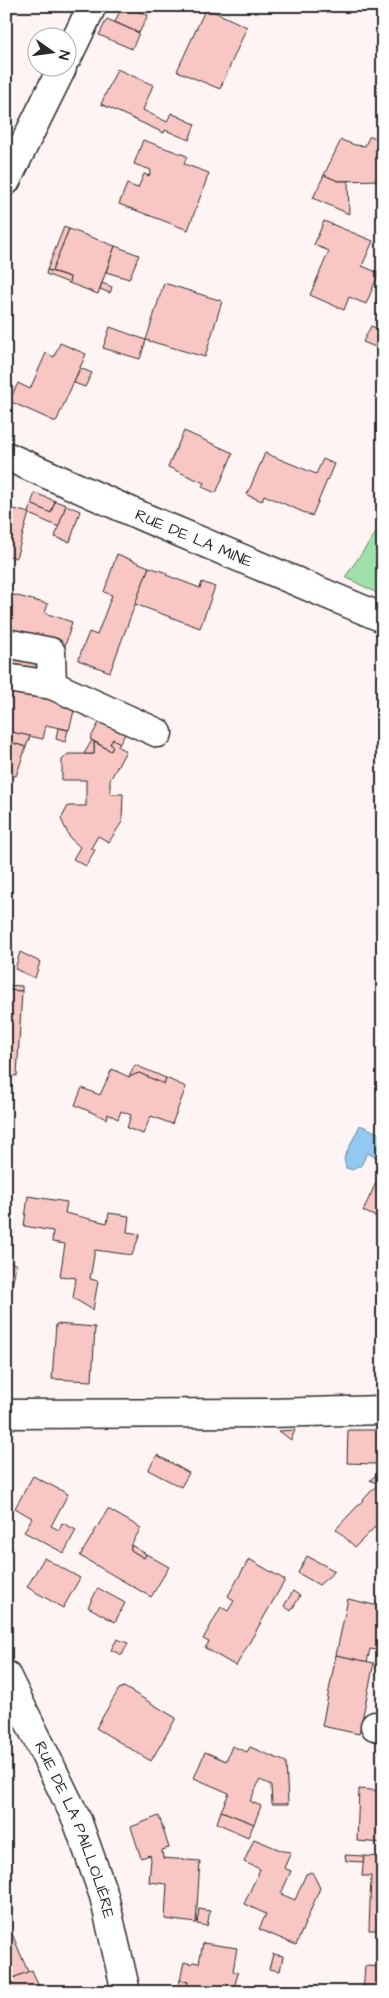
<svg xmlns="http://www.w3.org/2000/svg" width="389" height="1998" font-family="'Architects Daughter',sans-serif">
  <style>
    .green { fill: #9ee0ab; stroke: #64866b }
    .water { fill: #92c9f0; stroke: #698aa1 }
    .building { fill: #f8c7c4; stroke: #2b2b2b }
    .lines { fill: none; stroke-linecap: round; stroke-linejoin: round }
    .minor-casing { stroke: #2b2b2b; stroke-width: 31 }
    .major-casing { stroke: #2b2b2b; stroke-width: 31 }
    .minor { stroke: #fff; stroke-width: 28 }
    .major { stroke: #fff; stroke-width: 28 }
    .labels { text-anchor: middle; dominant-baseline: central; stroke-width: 5; stroke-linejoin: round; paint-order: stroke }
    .street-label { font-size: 16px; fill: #2b2b2b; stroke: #fff }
  </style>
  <rect width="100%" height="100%" fill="#fef4f3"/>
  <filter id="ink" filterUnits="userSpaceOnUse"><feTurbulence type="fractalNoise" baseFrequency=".02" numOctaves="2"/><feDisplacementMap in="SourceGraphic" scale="10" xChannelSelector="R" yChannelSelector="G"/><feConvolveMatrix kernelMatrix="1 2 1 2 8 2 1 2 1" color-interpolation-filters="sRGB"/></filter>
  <g filter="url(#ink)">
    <!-- green -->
    <polygon class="green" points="383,523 383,596 345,577"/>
    <!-- water -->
    <polygon class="water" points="360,1125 383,1135 383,1159 382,1160 367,1153 361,1166 357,1166 353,1170 346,1168 344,1158"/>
    <!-- building -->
    <g class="building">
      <polygon points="122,6 148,15 139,33 115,22"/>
      <polygon points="206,8 247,27 220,89 177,71"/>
      <polygon points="107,19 139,33 132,49 99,35"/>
      <polygon points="117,69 153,85 143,110 167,122 171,113 195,124 189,140 165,130 164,133 101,104"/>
      <polygon points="369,137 383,137 383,180 338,181 324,175 341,140 355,145 365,146"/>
      <polygon points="143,140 187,156 184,164 209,173 188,230 119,204 127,184 138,188 144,174 149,176 151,170 134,164"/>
      <polygon points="324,175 338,181 348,181 349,214 313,198"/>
      <polygon points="324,221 373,241 362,266 379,273 366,304 349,297 344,310 310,295 329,251 314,245"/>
      <polygon points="64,227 69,229 52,271 47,270"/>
      <polygon points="69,229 115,246 98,294 69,283 70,277 52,271"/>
      <polygon points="115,246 139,255 129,279 106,272"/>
      <polygon points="47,270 70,277 69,283 46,274"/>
      <polygon points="102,283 112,287 110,293 100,289"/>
      <polygon points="164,283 222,301 205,357 146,340"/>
      <polygon points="371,326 383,331 383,350 363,342"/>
      <polygon points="110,327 146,340 140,359 103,348"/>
      <polygon points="60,343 86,354 56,422 9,401 18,383 30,389 46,353 54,357"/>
      <polygon points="80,368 92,373 85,387 74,383"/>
      <polygon points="184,431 233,453 216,493 202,487 204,483 168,467"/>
      <polygon points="265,453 316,474 323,459 334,464 312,516 264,495 262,501 247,495"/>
      <polygon points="35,493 55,501 51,513 31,504"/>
      <polygon points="55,501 66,505 59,527 29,514 31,504 51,513"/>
      <polygon points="66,505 80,511 70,542 55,537"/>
      <polygon points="6,507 29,513 16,558 6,555"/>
      <polygon points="117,554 149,567 110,672 78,660 89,632 97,635 112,595 104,592"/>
      <polygon points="149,567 167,573 166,575 200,588 202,582 215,587 200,628 135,604"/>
      <polygon points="10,594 48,604 45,613 72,622 65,646 6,633 6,599"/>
      <polygon points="6,651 38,657 35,672 6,670"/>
      <polygon points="6,690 32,697 39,691 75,707 69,730 46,725 43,739 6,731"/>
      <polygon points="102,717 127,731 120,743 113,739 110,744 113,746 111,751 90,739"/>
      <polygon points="58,728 68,730 65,742 56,739"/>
      <polygon points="6,731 30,736 26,747 6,741"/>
      <polygon points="113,739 120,743 118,747 126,751 110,780 110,794 123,794 122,822 109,842 98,836 91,848 95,850 86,866 73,859 80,847 70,838 61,819 68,806 86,806 86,780 62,780 62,760 68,754 94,754 94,742 111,751 113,746 110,744"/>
      <polygon points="92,740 94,742 94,754 84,754"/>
      <polygon points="6,741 26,747 16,776 6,774"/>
      <polygon points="20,952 40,962 35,978 15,969"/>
      <polygon points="6,985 22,986 22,991 6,990"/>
      <polygon points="6,990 22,991 17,1076 6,1075"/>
      <polygon points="135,1065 166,1078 164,1084 139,1073 129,1077"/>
      <polygon points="112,1069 129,1077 139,1073 164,1084 166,1078 186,1087 172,1124 151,1116 143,1134 127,1128 131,1115 121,1111 118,1119 108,1114 107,1119 75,1105 82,1088 100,1095"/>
      <polygon points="380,1174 383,1175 383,1220 363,1211"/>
      <polygon points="28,1196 67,1202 65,1213 107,1223 109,1213 129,1216 127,1232 140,1234 132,1255 95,1250 90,1279 98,1281 93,1310 73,1298 76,1278 60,1276 65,1244 52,1242 53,1231 24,1226"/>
      <polygon points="6,1259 16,1265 8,1310 6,1310"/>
      <polygon points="56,1324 95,1327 92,1381 52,1379"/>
      <polygon points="295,1430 291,1440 279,1431"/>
      <polygon points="348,1430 383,1430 383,1469 375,1464 347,1463"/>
      <polygon points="157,1455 189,1473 181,1487 148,1470"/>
      <polygon points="383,1470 383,1519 355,1547 336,1529 378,1484 370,1480"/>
      <polygon points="33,1476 68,1494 51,1526 59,1530 62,1523 76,1530 64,1553 24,1532 32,1518 15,1508"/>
      <polygon points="108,1509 141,1528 131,1545 131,1550 144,1558 146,1554 169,1567 151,1597 80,1556"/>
      <polygon points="131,1545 146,1554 144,1558 131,1550"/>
      <polygon points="307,1556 335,1571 319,1585 298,1573"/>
      <polygon points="44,1558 80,1578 63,1608 27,1587"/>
      <polygon points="249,1559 285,1580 236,1666 205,1648 209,1642 203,1639 221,1607 228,1611 234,1601 228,1596"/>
      <polygon points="98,1588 125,1603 115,1622 88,1607"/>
      <polygon points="293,1591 300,1596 291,1611 284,1606"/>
      <polygon points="348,1599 383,1607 383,1651 370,1649 367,1662 336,1655"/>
      <polygon points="117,1639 128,1643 122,1655 111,1650"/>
      <polygon points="336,1655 374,1663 359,1734 322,1726"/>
      <polygon points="124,1687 176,1718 151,1761 96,1728 119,1689"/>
      <polygon points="232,1746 247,1752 250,1747 286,1762 288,1804 272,1804 271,1785 260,1780 250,1801 261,1806 254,1824 221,1811 229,1793 194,1778 205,1752 226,1761"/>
      <polygon points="359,1789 383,1791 383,1843 357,1841"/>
      <polygon points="221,1811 254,1824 248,1837 217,1823"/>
      <polygon points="159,1816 169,1848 162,1850 163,1858 200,1861 196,1923 165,1919 167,1884 149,1882 151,1859 150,1855 141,1858 131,1827"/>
      <polygon points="254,1839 283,1851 291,1852 284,1868 291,1871 281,1894 295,1900 306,1874 312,1872 320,1888 296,1945 259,1929 266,1914 244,1904 260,1869 244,1862"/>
      <polygon points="345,1855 364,1856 363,1862 346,1861"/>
      <polygon points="364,1856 383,1857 383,1930 369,1930 371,1876 362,1876"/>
      <polygon points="199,1909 210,1911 207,1926 197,1924"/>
      <polygon points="10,1929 28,1972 6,1981 6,1930"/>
      <polygon points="203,1943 237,1948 233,1971 238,1973 233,1992 177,1992 178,1990 185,1991 188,1982 180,1980 184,1962 191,1964 193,1962 199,1963"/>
      <polygon points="273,1954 283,1956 280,1971 269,1969"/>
      <polygon points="365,1966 383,1967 383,1992 363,1992"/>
      <polygon points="32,1970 41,1992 6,1992 6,1981"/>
      <polygon points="180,1980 188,1982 185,1991 178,1990"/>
    </g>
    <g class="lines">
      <defs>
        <g id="minor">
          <polyline points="68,56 92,6"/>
          <polyline points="6,181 62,68"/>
          <path id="s1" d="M 6,456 L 148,519 L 383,618"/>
          <polyline points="6,643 51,652 52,685"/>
          <polyline points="6,678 52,685 158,733"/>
          <path id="s2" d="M 6,1675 L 77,1820 L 104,1896 L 126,1992"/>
          <polyline points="375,1726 383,1728"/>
        </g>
        <polyline id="major" points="6,1414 270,1413 383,1410"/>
      </defs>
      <!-- minor casing -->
      <use href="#minor" class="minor-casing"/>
      <!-- major casing -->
      <use href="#major" class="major-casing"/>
      <!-- minor -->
      <use href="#minor" class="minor"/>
      <!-- major -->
      <use href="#major" class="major"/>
    </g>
  </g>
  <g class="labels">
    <!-- street labels -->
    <g class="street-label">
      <text stroke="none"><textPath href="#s1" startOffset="205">RUE DE LA MINE</textPath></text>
      <text stroke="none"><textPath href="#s2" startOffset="170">RUE DE LA PAILLOLIÈRE</textPath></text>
    </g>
  </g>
  <!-- margin -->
  <rect width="389" height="1998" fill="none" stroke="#fff" stroke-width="25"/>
  <rect x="12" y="12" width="364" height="1973" fill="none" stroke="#2b2b2b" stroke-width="2" filter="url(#ink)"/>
  <!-- north arrow -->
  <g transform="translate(52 52) rotate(104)"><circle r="24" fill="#ffffff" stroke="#aaaaaa"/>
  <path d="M0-4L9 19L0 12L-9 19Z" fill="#2b2b2b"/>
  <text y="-8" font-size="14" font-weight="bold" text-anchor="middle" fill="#2b2b2b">N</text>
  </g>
</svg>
